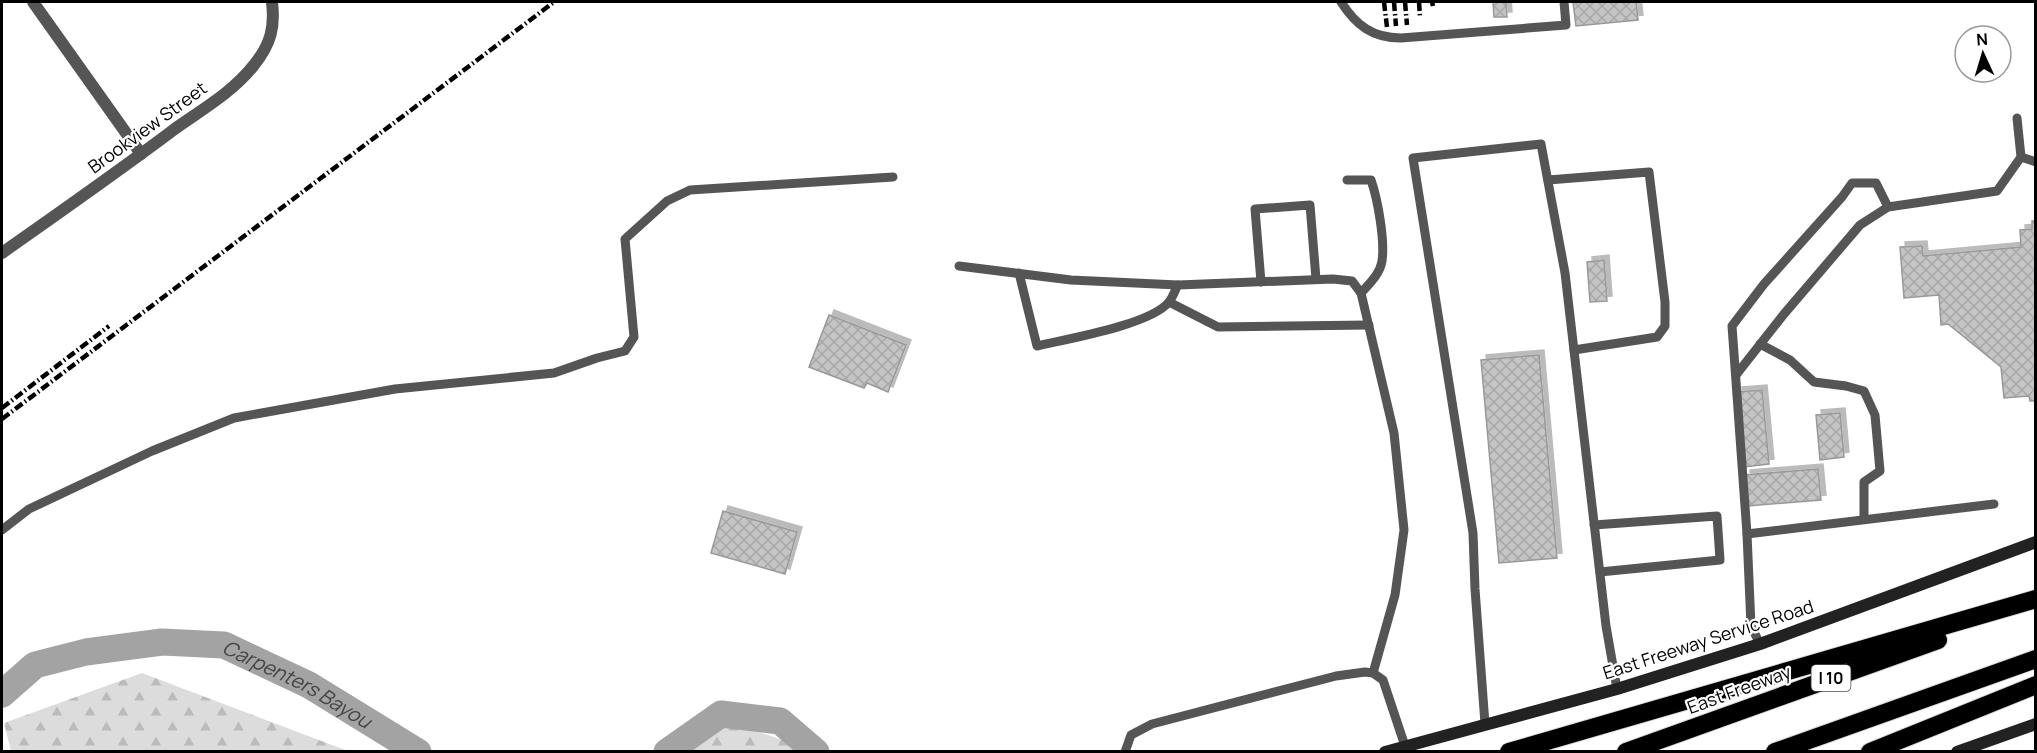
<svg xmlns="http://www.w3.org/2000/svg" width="2037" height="753" font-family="Manrope,sans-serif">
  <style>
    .forest { fill: url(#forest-firs) }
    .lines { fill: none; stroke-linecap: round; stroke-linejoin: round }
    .river { stroke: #a3a3a3; stroke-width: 27 }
    .building { fill: url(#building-cross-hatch); stroke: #999; stroke-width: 1.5; filter: url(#shadow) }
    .highway-casing { stroke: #dbdbdb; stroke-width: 20 }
    .lane { stroke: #555; stroke-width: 9 }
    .street { stroke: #555; stroke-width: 12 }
    .secondary { stroke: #222; stroke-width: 12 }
    .highway { stroke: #000; stroke-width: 18 }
    .rail { stroke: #000; stroke-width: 4.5; stroke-dasharray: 9 3 1.5 3; stroke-linecap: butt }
    .labels { text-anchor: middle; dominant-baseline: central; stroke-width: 4.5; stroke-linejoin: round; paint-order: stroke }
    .shield { fill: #fff; stroke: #4c4c4c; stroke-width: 1.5 }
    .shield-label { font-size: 16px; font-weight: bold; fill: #000 }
    .street-label { font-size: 18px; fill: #000; stroke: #fff }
    .water-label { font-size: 20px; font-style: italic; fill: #444; stroke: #fff }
  </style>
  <defs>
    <pattern id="forest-firs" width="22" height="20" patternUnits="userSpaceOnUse" patternTransform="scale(1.5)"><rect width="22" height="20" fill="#dcdcdc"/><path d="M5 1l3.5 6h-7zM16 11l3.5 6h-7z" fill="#bbb"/></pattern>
    <pattern id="building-cross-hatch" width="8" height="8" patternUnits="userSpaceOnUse" patternTransform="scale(1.5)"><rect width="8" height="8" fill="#c4c4c4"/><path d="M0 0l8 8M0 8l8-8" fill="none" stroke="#a7a7a7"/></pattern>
    <filter id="shadow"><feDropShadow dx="5" dy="-5" stdDeviation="0" flood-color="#0004"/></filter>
  </defs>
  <rect width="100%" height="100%" fill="#fff"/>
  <!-- forest -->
  <g class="forest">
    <polygon points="142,673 348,751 349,751 11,751 4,723"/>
    <polygon points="727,721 814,751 680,751"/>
  </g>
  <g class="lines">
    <!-- river -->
    <g class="river">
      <path id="s1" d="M 2,694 L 35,665 L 86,652 L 162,642 L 224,645 L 309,685 L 418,752"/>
      <polyline points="667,752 721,714 780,721 816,752"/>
    </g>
  </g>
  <!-- building -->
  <g class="building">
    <polygon points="1493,2 1506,2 1507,17 1494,17"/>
    <polygon points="1573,2 1636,2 1638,20 1576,26"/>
    <polygon points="2032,221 2036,221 2036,401 2030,401 2029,396 2004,398 2001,367 1948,324 1941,325 1939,295 1904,298 1900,247 1922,246 1923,256 2021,247 2020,230 2032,229"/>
    <polygon points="1604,260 1607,301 1590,302 1587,262"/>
    <polygon points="829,315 906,345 888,392 867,383 864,388 809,367"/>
    <polygon points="1539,355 1557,558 1499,563 1481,360"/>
    <polygon points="1762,390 1769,464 1744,467 1737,392"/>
    <polygon points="1840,413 1844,457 1820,460 1816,415"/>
    <polygon points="1818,469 1821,500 1748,506 1745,475"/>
    <polygon points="723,511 797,532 785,574 711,553"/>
  </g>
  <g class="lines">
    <defs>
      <g id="highway">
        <polyline points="1509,752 2036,599"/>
        <polyline points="1626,752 1938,640"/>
        <polyline points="1775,752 2036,659"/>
        <polyline points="1870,752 2036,685"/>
      </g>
    </defs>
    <!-- highway casing -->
    <use href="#highway" class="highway-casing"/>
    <!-- lane -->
    <g class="lane">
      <path d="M 1341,2 C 1356,25 1372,38 1401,38 L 1566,25 L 1564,2"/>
      <polyline points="2021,157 2036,162"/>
      <path d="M 1347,180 L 1371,180 C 1378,200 1385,241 1382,261 C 1380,274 1369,284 1361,293"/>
      <polyline points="1548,180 1649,172 1665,302 1665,326 1657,337 1574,350"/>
      <polyline points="959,266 1071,280 1178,285 1333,279 1352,281 1361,293 1394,433 1404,530 1395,595 1373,673"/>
      <path d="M 1019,273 L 1037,346 C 1067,339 1150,325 1169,302 C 1173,297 1175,290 1178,285"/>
      <polyline points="1261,282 1255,209 1310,205 1316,279"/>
      <polyline points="1169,302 1218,327 1369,325"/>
      <polyline points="1760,344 1790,360 1814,382 1846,386 1864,391 1875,415 1880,471 1864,482 1864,519"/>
      <polyline points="1736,375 1784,314 1860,225 1888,207 1997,191 2021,157 2017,118"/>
      <polyline points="1594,525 1717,516 1720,560 1600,572"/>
      <polyline points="2,530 29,509 152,451 234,418 395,389 554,373 597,358 625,351 634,337 625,239 667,201 690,190 893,177"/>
      <polyline points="1747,534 1994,504"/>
      <polyline points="1760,644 1751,626 1747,534 1732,326 1764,284 1842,197 1852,183 1876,183 1888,207"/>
      <polyline points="1485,724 1475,589 1473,533 1413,158 1541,144 1565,273 1606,626 1617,689"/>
      <polyline points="1125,752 1131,735 1152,724 1336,676 1365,672 1373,673 1383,680 1405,746"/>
    </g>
    <!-- street -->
    <g class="street">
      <polyline points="33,2 141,154"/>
      <path d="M 2,253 C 60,212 119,171 176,128 C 203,109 234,91 254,65 C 271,44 275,27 272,2"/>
    </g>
    <!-- secondary -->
    <g class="secondary">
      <polyline points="1385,752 1617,689 1760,644 2036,542"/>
      <polyline points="1957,752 2036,724"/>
    </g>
    <!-- highway -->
    <use href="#highway" class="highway"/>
    <!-- rail -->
    <g class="rail">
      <polyline points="1384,2 1387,27"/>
      <polyline points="1394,2 1396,26"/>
      <polyline points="1405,2 1407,25"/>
      <polyline points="1419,2 1420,17"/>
      <polyline points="1432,2 1433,6"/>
      <polyline points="2,408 109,326"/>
      <polyline points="2,419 554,2"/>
    </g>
  </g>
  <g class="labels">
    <!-- shield labels -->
    <rect class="shield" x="1811.5" y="665" width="39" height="26" rx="4.5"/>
    <g class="shield-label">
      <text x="1831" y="678">I 10</text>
    </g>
    <!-- street labels -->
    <g class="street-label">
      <text transform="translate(147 127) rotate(-36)">Brookview Street</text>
      <text transform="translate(1708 639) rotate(-18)">East Freeway Service Road</text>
      <text transform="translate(1739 689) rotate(-20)">East Freeway</text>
    </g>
    <!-- water labels -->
    <g class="water-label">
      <text stroke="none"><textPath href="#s1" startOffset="318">Carpenters Bayou</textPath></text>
    </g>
  </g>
  <!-- border -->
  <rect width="2037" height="753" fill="none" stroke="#000000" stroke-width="6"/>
  <!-- north arrow -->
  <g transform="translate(1983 54) rotate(356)"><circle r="28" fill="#ffffff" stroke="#999999" stroke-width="1.5"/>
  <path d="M0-4.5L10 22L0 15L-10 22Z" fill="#000000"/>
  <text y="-9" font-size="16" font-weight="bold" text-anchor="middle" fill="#000000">N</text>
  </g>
</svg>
